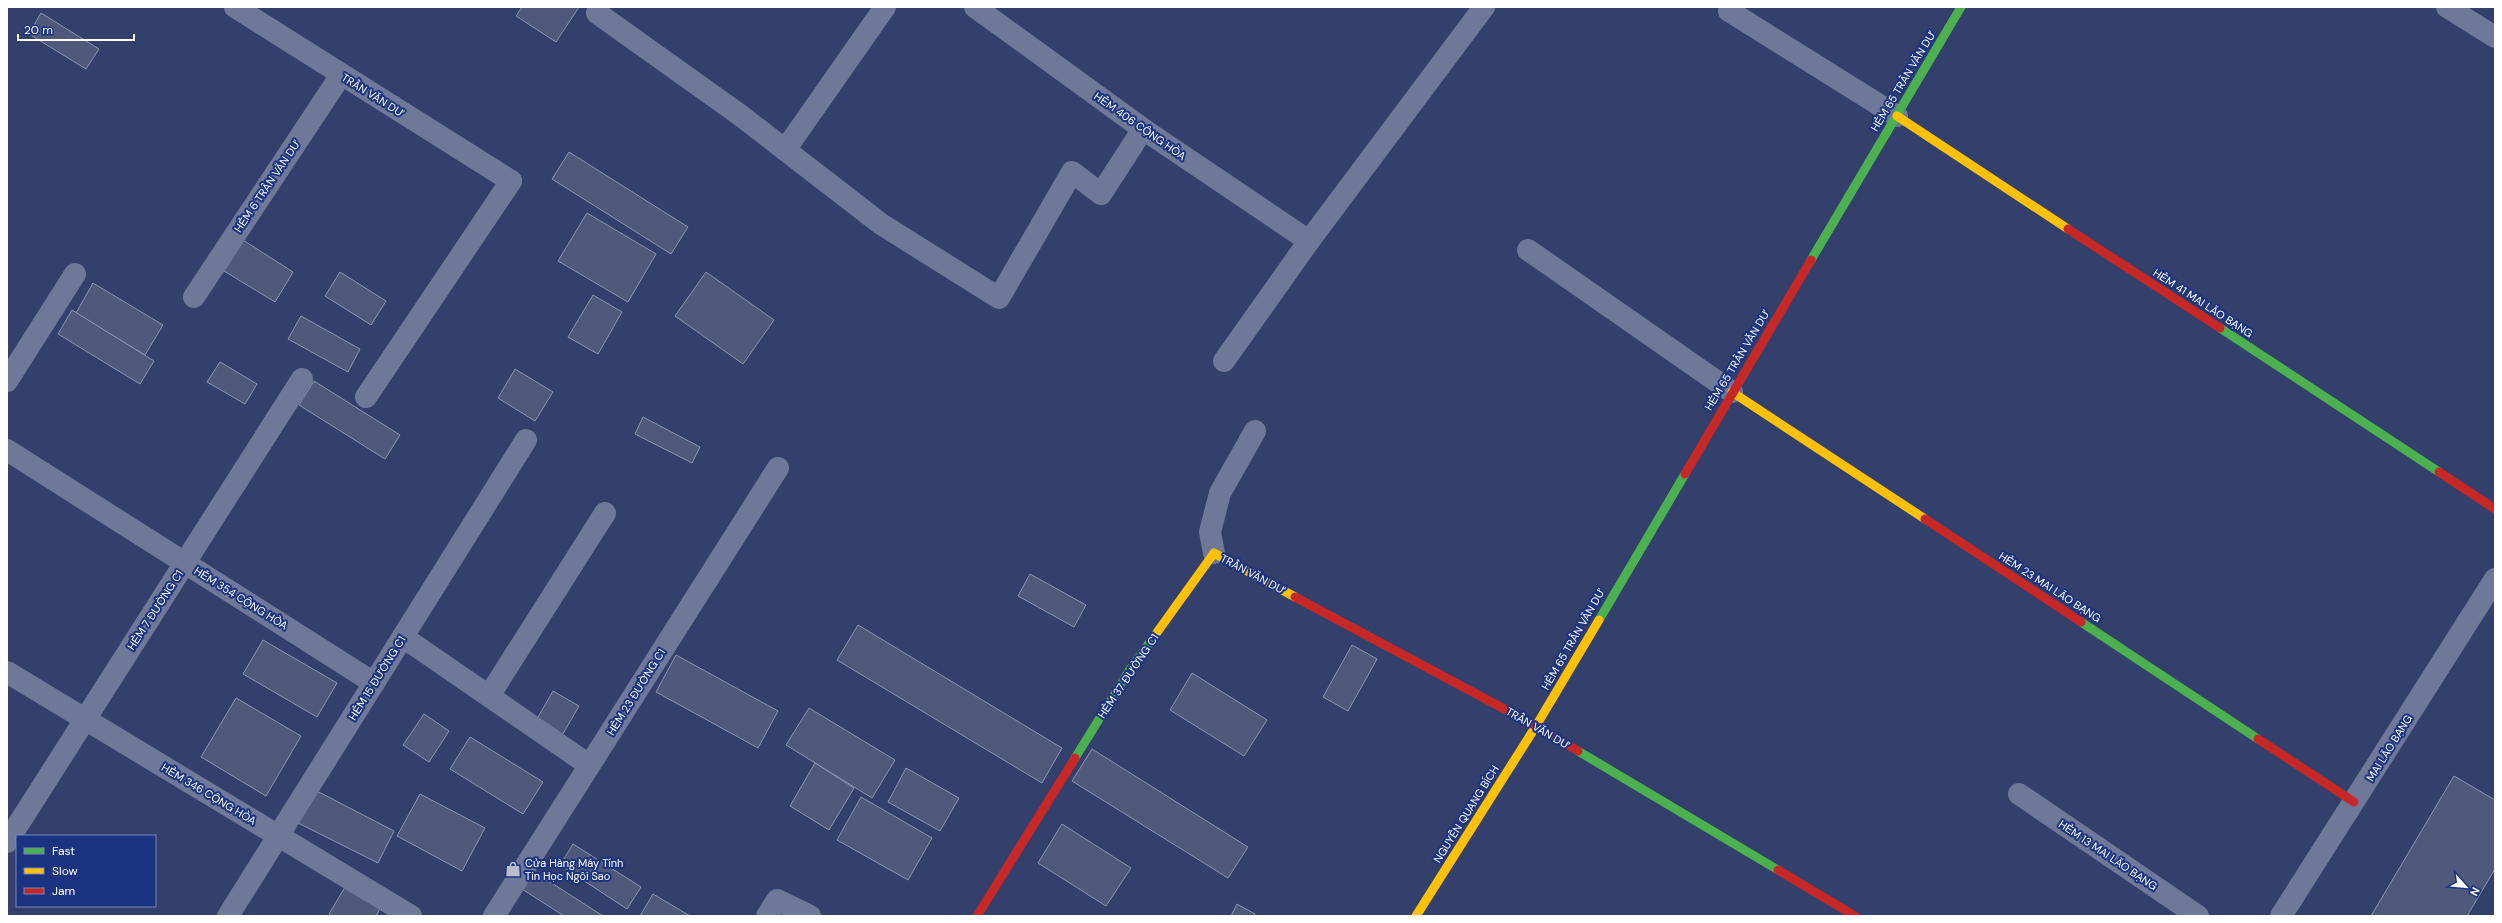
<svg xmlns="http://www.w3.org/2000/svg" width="2502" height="923" font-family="'DM Sans',sans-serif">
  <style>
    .building { fill: #4e597c; stroke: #8d95af }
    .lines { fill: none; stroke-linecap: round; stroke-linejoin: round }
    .lane { stroke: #6e7899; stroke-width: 22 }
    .street { stroke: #6e7899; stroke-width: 22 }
    .fast { stroke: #4caf50; stroke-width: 9 }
    .slow { stroke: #ffc107; stroke-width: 9 }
    .jam { stroke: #c62828; stroke-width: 9 }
    .labels { text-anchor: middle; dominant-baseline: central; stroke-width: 4; stroke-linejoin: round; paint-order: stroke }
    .street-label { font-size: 11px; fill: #fff; stroke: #1c3382 }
    .poi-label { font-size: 11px; fill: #fff; stroke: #1c3382; text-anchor: start }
  </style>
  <rect width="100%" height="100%" fill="#33406b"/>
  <!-- building -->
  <g class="building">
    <polygon points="522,7 579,7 556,42 516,16"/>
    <polygon points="41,13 99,49 86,69 29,34"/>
    <polygon points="569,152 688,227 671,254 552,179"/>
    <polygon points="587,213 656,254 628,302 558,261"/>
    <polygon points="243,240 293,272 275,302 224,271"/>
    <polygon points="340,272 386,301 371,325 325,296"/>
    <polygon points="706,272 774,320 743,364 675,316"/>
    <polygon points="93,283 163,325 145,355 76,313"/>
    <polygon points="593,295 622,312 598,354 568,337"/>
    <polygon points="72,310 154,361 140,384 58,334"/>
    <polygon points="301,316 360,349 348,372 288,339"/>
    <polygon points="220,362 257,384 245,404 207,382"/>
    <polygon points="515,369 553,392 535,421 498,398"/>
    <polygon points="314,381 400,435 385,459 299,405"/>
    <polygon points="643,417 700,447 692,463 635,434"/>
    <polygon points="1030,574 1086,605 1074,627 1018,596"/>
    <polygon points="858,625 1062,748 1042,783 837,660"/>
    <polygon points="263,640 337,683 317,717 243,674"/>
    <polygon points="1352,645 1377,659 1348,711 1323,697"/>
    <polygon points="676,655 778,711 758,748 656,692"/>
    <polygon points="1192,673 1267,720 1244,756 1170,710"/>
    <polygon points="553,691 579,706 560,739 534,724"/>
    <polygon points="236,698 301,736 266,796 201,757"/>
    <polygon points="809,708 895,760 872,798 786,745"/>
    <polygon points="424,714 449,731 429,762 403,745"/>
    <polygon points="470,737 543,782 523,814 450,769"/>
    <polygon points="1092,749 1248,847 1228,878 1072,781"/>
    <polygon points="815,763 854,788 829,830 790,806"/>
    <polygon points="906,768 959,798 940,831 888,802"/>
    <polygon points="2454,776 2495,800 2495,869 2467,916 2371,916"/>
    <polygon points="313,789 394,831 378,863 296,822"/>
    <polygon points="420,794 485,828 462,871 397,836"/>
    <polygon points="861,797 932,838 908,880 837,840"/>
    <polygon points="1062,824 1131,868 1106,906 1038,863"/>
    <polygon points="573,844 641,887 627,909 560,865"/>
    <polygon points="533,871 603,916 564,916 522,889"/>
    <polygon points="345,887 381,907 376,916 333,916 329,914"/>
    <polygon points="653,894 690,916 640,916"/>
    <polygon points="1237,904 1255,914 1254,916 1231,916"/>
  </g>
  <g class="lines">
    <!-- lane -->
    <g class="lane">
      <polyline points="1729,11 1897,116"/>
      <polyline points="597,13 740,115 881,224 999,298 1072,172 1101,194 1143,129"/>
      <polyline points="785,150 885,7"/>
      <polyline points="1528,250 1732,392"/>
      <polyline points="1224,361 1309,241 1484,7"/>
      <polyline points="366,397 511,181"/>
      <polyline points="1214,553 1210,532 1220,493 1255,431"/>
      <polyline points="403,637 589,765"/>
      <polyline points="489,696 605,513"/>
      <polyline points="767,916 777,900 810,916"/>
    </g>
    <!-- street -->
    <g class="street">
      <polyline points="235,7 511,181"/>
      <polyline points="975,7 1143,129 1309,241"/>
      <polyline points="2447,7 2495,37"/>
      <polyline points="194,297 341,75"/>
      <polyline points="7,381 75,274"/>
      <polyline points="7,450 374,683"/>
      <polyline points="7,672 411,916"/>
      <polyline points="2019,794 2198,916"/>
      <polyline points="7,842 302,379"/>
      <polyline points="228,916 526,440"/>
      <polyline points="494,916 778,468"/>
      <polyline points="2281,916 2495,579"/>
    </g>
    <!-- fast -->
    <g class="fast">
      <polyline points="1811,260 1961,7"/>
      <polyline points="2220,328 2439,472"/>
      <polyline points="1599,620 1685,474"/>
      <polyline points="2081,622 2258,739"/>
      <polyline points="1578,751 1778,870"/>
      <polyline points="1075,758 1129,671 1158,631"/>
    </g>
    <!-- slow -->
    <g class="slow">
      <polyline points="1897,116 2068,229"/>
      <polyline points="1732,392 1925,519"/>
      <polyline points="1158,631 1214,553 1295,597"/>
      <polyline points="1416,916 1536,726 1599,620"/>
    </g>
    <!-- jam -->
    <g class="jam">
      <polyline points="2068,229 2220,328"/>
      <polyline points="2439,472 2495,509"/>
      <polyline points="1685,474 1811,260"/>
      <polyline points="1925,519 2081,622"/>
      <polyline points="1295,597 1536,726 1578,751"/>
      <polyline points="2258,739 2354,802"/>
      <polyline points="1778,870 1855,916"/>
      <polyline points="977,916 1075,758"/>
    </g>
  </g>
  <!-- icons -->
  <defs>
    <symbol id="shop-bare" viewBox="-9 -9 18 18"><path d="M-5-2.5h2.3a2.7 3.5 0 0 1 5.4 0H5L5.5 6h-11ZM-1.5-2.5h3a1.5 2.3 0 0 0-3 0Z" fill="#b8bccb" stroke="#1c3382" stroke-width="2.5" paint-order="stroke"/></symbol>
  </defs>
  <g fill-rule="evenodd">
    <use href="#shop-bare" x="502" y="858" width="22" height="22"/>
  </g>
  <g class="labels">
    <!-- street labels -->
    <g class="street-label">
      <text transform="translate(1903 81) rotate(-59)">HẺM 65 TRẦN VĂN DƯ</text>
      <text transform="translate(373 95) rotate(32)">TRẦN VĂN DƯ</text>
      <text transform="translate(1140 126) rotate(35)">HẺM 406 CỘNG HÒA</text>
      <text transform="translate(267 186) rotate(-56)">HẺM 6 TRẦN VĂN DƯ</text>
      <text transform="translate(2203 303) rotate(33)">HẺM 41 MAI LÃO BẠNG</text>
      <text transform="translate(1737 360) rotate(-59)">HẺM 65 TRẦN VĂN DƯ</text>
      <text transform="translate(1253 574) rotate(28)">TRẦN VĂN DƯ</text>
      <text transform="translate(2050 587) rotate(33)">HẺM 23 MAI LÃO BẠNG</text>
      <text transform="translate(241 598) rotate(32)">HẺM 354 CỘNG HÒA</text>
      <text transform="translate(155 610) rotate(-57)">HẺM 7 ĐƯỜNG C1</text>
      <text transform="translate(1573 639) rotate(-60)">HẺM 65 TRẦN VĂN DƯ</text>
      <text transform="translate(1128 676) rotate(-56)">HẺM 37 ĐƯỜNG C1</text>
      <text transform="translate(377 678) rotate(-58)">HẺM 15 ĐƯỜNG C1</text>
      <text transform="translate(636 692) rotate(-58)">HẺM 23 ĐƯỜNG C1</text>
      <text transform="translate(1538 728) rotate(30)">TRẦN VĂN DƯ</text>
      <text transform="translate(2389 748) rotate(-58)">MAI LÃO BẠNG</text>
      <text transform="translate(209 794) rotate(31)">HẺM 346 CỘNG HÒA</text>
      <text transform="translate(1466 814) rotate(-58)">NGUYỄN QUANG BÍCH</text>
      <text transform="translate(2108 855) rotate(34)">HẺM 13 MAI LÃO BẠNG</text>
    </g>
    <!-- poi labels -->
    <g class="poi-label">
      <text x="525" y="863">Cửa Hàng Máy Tính<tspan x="525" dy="13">Tin Học Ngôi Sao</tspan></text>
    </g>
  </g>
  <!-- border -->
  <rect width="2502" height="923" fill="none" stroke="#ffffff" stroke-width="16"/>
  <!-- legend -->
  <rect x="16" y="835" width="140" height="72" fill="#1c3382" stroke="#7785b4"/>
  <rect x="24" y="848" width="20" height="6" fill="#4caf50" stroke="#7785b4"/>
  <text x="52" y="855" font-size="12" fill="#ffffff">Fast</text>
  <rect x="24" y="868" width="20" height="6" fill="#ffc107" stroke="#7785b4"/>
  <text x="52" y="875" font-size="12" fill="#ffffff">Slow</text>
  <rect x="24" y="888" width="20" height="6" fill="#c62828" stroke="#7785b4"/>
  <text x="52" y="895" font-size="12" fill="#ffffff">Jam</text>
  <!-- north arrow -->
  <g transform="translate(2466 887) rotate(117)" stroke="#1c3382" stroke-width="3" paint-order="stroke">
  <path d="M0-3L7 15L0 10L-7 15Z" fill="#ffffff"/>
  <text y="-6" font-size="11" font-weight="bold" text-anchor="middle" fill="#ffffff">N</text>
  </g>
  <!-- scale -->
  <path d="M18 34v6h116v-6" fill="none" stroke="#ffffff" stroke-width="2"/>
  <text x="24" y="34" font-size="12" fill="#ffffff" stroke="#1c3382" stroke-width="3" paint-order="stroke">20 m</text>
</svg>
